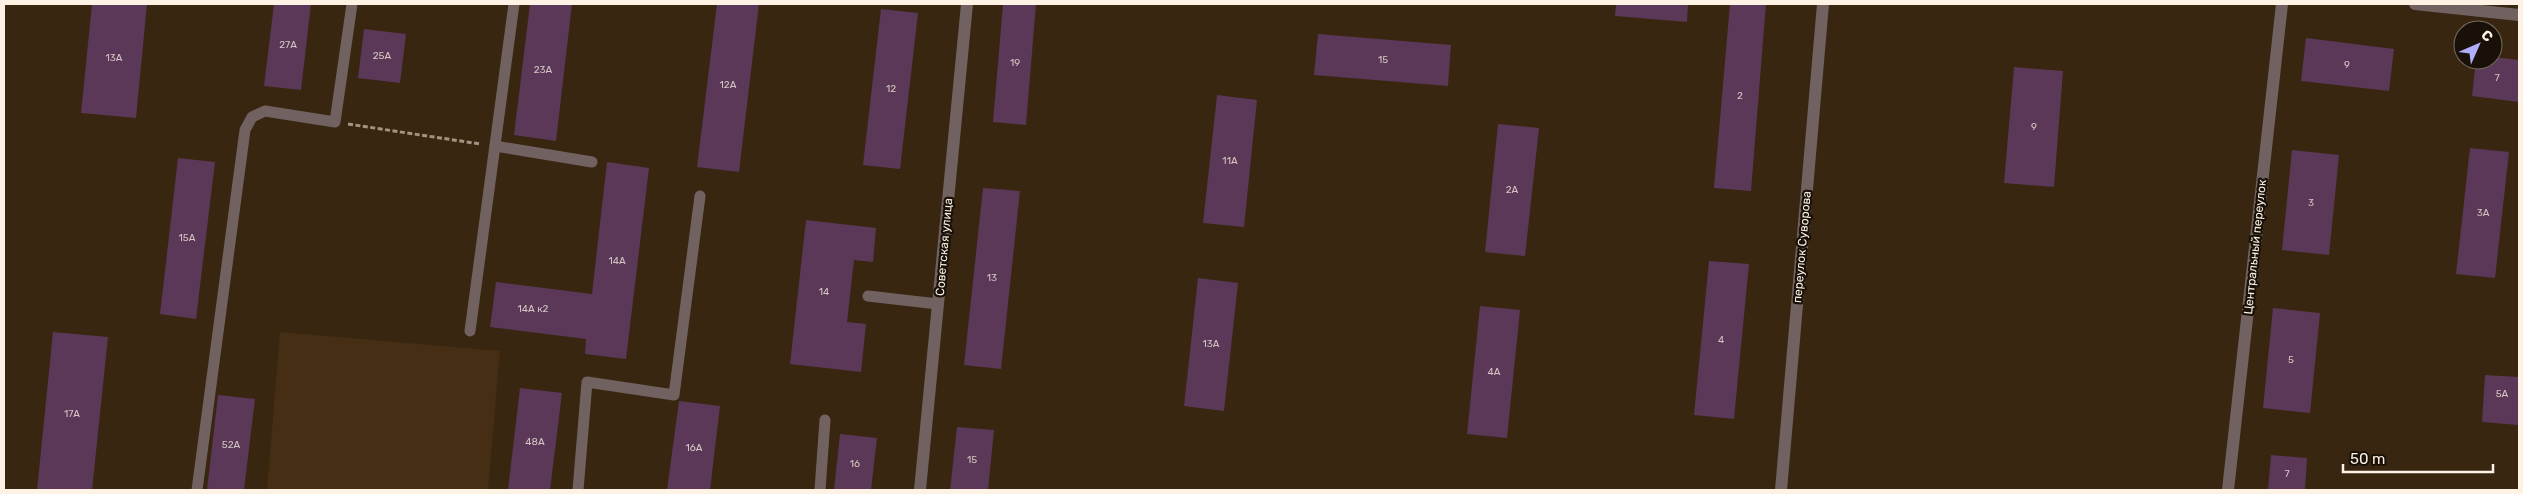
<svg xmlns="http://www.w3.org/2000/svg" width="2523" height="494" font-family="Rubik,sans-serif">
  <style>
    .built { fill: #452e13 }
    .building { fill: #5b3858 }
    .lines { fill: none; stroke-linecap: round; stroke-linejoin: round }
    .path { stroke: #a39483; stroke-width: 3; stroke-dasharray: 5 2.5; stroke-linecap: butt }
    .service { stroke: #716261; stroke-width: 11 }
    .minor { stroke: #716261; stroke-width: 12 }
    .labels { text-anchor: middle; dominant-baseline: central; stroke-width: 4.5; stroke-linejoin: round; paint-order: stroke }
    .number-label { font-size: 10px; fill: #d5c4c2 }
    .street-label { font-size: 12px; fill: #fef2e5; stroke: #191108 }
  </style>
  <rect width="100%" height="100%" fill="#382611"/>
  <!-- built -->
  <polygon class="built" points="280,332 500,351 488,490 267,490"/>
  <!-- building -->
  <g class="building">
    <polygon points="92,4 147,4 136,118 81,113"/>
    <polygon points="274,4 311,4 301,90 264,86"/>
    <polygon points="530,4 572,4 556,141 514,135"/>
    <polygon points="717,4 759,4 739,172 697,167"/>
    <polygon points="1003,4 1036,4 1026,125 993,122"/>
    <polygon points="1616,4 1688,4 1687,22 1615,16"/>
    <polygon points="1730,4 1766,4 1751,191 1714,188"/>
    <polygon points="881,9 918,13 900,169 863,165"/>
    <polygon points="364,29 406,34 400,83 358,78"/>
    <polygon points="1318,34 1451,45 1448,86 1314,75"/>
    <polygon points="2306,38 2394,49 2389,91 2301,81"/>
    <polygon points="2493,57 2519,60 2519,102 2472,96 2476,60 2493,60"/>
    <polygon points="2014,67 2063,71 2054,187 2004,183"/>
    <polygon points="1217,95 1257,100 1244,227 1203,223"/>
    <polygon points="1498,124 1539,128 1525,256 1485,252"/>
    <polygon points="2470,148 2509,152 2495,278 2456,274"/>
    <polygon points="2292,150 2339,155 2329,255 2282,250"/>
    <polygon points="178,158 215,162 196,319 160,314"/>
    <polygon points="607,162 649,168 626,359 585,354 586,339 490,327 496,282 592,294"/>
    <polygon points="983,188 1020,191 1001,369 964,365"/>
    <polygon points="806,220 876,228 873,262 854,260 847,322 866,324 861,372 790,364"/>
    <polygon points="1709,261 1749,264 1734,419 1694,415"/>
    <polygon points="1198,278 1238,283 1224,411 1184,406"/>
    <polygon points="1480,306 1520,310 1507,438 1467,434"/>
    <polygon points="2273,308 2320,313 2310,413 2263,408"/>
    <polygon points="53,332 108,337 92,490 37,490"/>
    <polygon points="2485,375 2519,377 2518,425 2482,422"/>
    <polygon points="520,388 562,393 550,490 508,490"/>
    <polygon points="218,395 255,399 244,490 207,490"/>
    <polygon points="679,401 720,406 710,490 667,490"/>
    <polygon points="957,427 994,430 988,490 950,490"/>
    <polygon points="840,434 877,438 871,490 834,490"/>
    <polygon points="2271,455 2307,458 2305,490 2268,490"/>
  </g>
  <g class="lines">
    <!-- path -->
    <polyline class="path" points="348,124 480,144"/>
    <!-- service -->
    <g class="service">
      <polyline points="495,146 592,162"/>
      <polyline points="868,296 938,304"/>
      <polyline points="470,331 514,4"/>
      <polyline points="197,490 245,130 252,117 265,111 335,122 352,4"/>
      <polyline points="578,490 587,382 674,395 700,196"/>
      <polyline points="820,490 825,420"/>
    </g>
    <!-- minor -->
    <g class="minor">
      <polyline points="2415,4 2519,15"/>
      <polyline points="920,490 967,4"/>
      <polyline points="1781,490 1823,4"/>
      <polyline points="2228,490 2282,4"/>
    </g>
  </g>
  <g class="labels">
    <!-- number labels -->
    <g class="number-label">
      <text x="288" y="45">27А</text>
      <text x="382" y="56">25А</text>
      <text x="114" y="58">13А</text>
      <text x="1383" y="60">15</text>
      <text x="1015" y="63">19</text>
      <text x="2347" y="65">9</text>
      <text x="543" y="70">23А</text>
      <text x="2497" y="78">7</text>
      <text x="728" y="85">12А</text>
      <text x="891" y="89">12</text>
      <text x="1740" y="96">2</text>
      <text x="2034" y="127">9</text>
      <text x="1230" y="161">11А</text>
      <text x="1512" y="190">2А</text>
      <text x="2311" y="203">3</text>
      <text x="2483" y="213">3А</text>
      <text x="187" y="238">15А</text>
      <text x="617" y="261">14А</text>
      <text x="992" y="278">13</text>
      <text x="824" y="292">14</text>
      <text x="533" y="309">14А к2</text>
      <text x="1721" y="340">4</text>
      <text x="1211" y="344">13А</text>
      <text x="2291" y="360">5</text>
      <text x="1494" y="372">4А</text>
      <text x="2502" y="394">5А</text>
      <text x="72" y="414">17А</text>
      <text x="535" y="442">48А</text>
      <text x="231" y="445">52А</text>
      <text x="694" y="448">16А</text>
      <text x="972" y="460">15</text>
      <text x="855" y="464">16</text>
      <text x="2287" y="474">7</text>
    </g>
    <!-- street labels -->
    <g class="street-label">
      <text transform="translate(944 247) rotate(-85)">Советская улица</text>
      <text transform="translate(1802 247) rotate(-85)">переулок Суворова</text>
      <text transform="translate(2255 247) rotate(-84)">Центральный переулок</text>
    </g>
  </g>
  <!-- border -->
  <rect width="2523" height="494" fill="none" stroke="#fef2e5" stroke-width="10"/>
  <!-- north arrow -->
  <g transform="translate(2478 45) rotate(45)"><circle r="24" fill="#191108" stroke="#756b60"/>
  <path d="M0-4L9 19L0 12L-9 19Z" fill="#aeaefb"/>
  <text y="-8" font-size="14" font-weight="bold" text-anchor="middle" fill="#fef2e5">С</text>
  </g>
  <!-- scale -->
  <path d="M2343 464v8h150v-8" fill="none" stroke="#fef2e5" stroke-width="2.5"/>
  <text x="2350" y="464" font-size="15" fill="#fef2e5" stroke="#191108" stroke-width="4" paint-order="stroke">50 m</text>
</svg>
